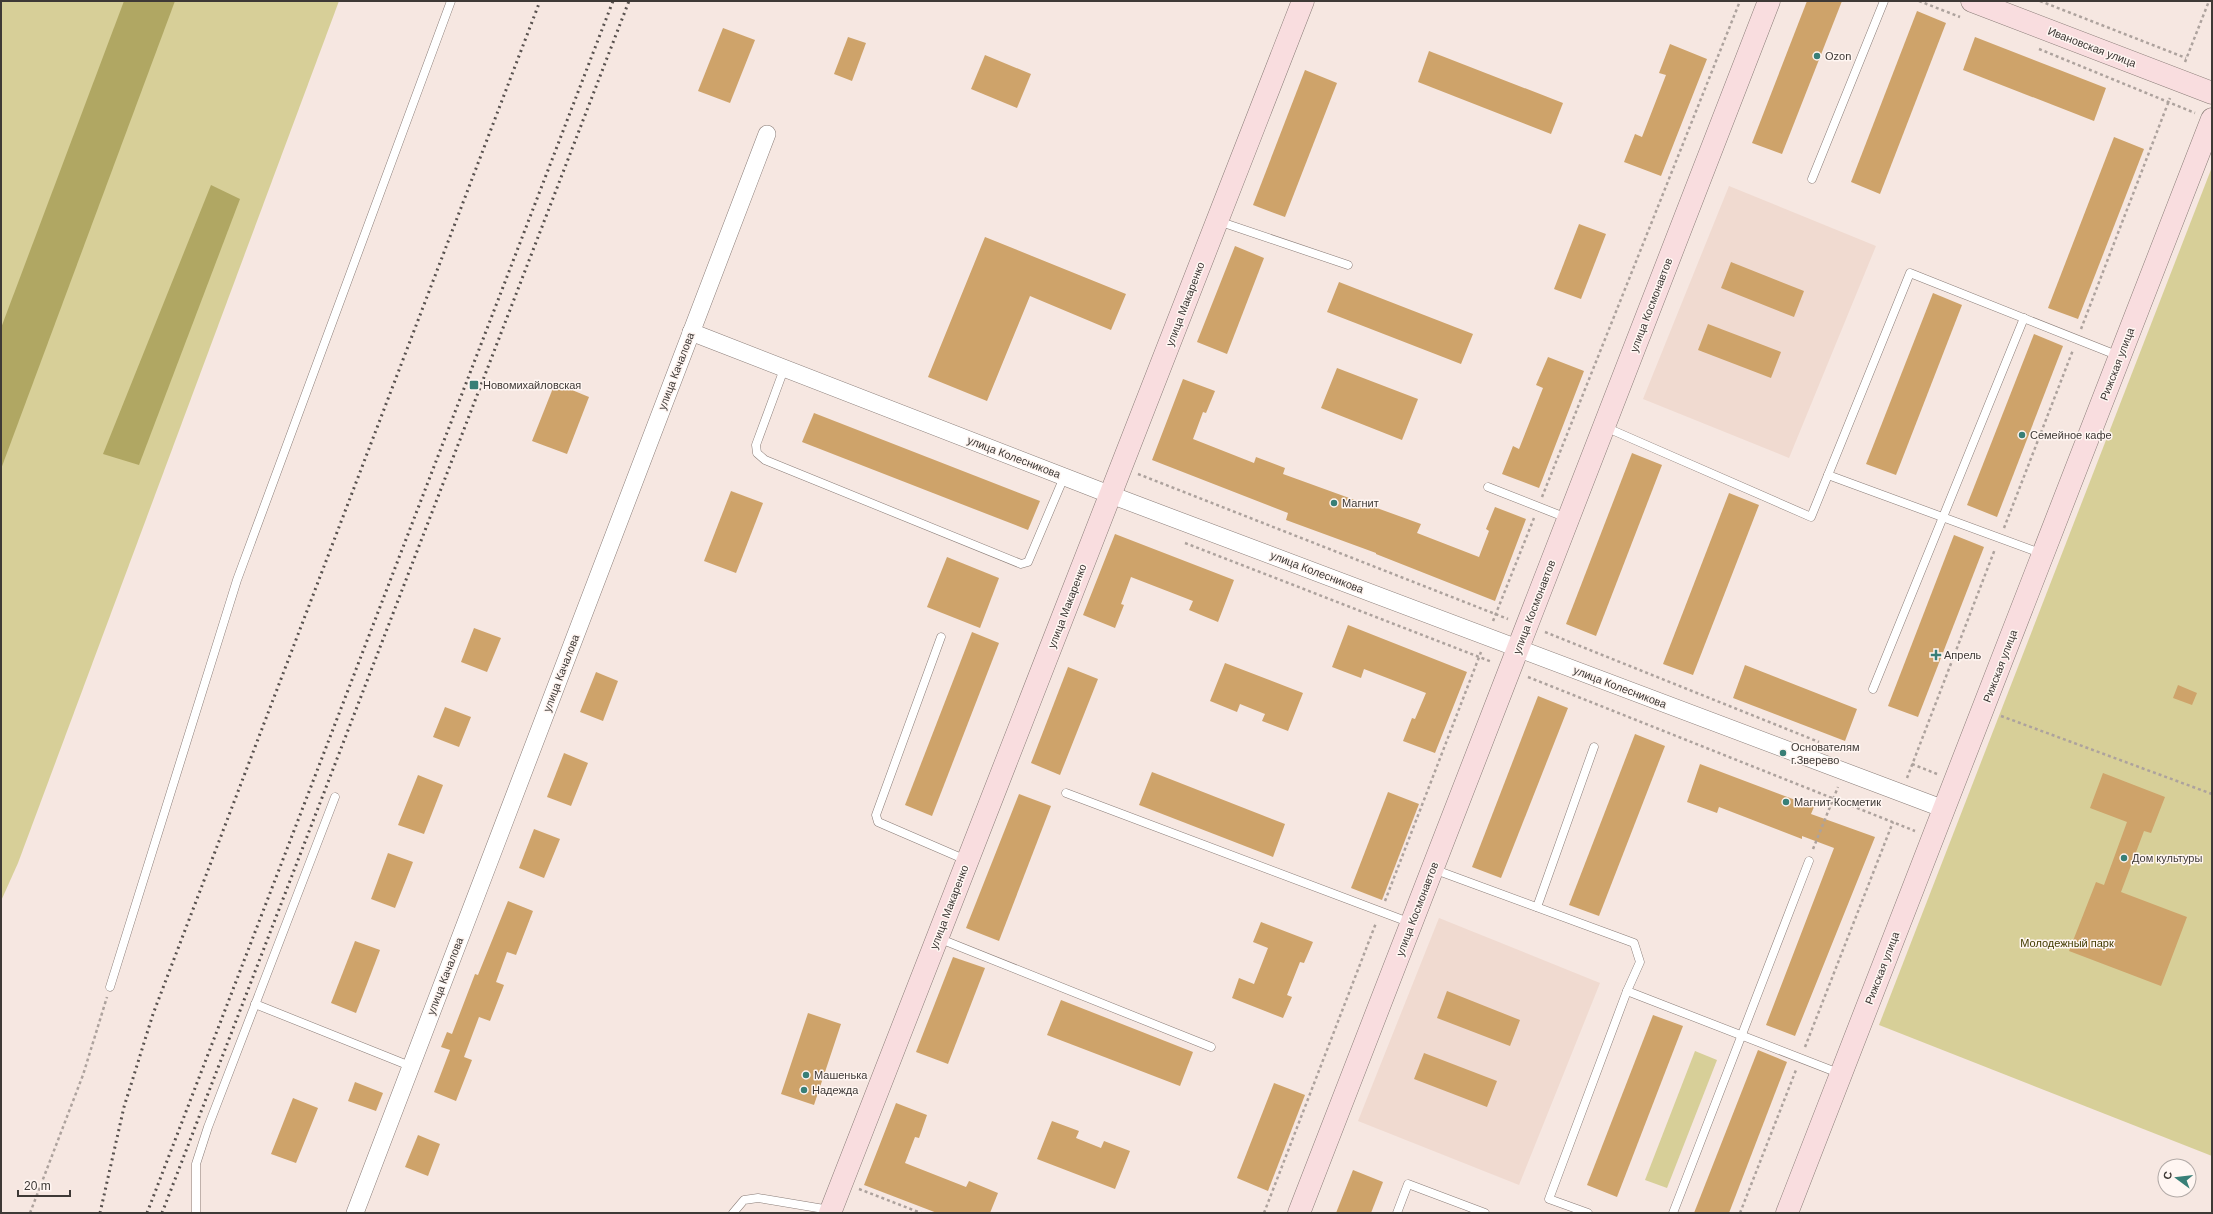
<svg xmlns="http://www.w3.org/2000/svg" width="2213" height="1214" font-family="Helvetica,sans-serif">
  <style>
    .built { fill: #f0dad0 }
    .green { fill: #d7cf98 }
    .forest { fill: #b0a763 }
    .building { fill: #cea36a }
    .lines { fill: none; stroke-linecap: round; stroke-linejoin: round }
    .lane-casing { stroke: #897c77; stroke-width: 9 }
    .street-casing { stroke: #897c77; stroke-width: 18 }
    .secondary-casing { stroke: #897c77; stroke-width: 23 }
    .path { stroke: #ada29d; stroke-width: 2.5; stroke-dasharray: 3 3; stroke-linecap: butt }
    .lane { stroke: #fff; stroke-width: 8 }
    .street { stroke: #fff; stroke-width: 17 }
    .secondary { stroke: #f9dddf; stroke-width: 22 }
    .rail { stroke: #58514e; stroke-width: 3; stroke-dasharray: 2 4; stroke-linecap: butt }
    .poi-dot { fill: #387f77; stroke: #fff6f2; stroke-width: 1.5 }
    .labels { text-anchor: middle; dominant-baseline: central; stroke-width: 3; stroke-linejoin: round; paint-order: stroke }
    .street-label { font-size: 11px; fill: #3e3936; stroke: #fff6f2 }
    .poi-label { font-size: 11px; fill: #3e3936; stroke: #fff6f2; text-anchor: start }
    .park-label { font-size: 11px; fill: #423b01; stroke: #fff6f2 }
  </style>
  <rect width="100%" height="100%" fill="#f6e7e1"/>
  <!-- built -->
  <g class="built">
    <polygon points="1729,186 1876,246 1789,458 1643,399"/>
    <polygon points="1439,918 1600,983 1519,1185 1358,1121"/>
  </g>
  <!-- green -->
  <g class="green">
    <polygon points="1,1 339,1 18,863 1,901"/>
    <polygon points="2212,167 2212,1156 1879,1025"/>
    <polygon points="1695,1051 1717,1060 1667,1188 1645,1180"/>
  </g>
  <!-- forest -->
  <g class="forest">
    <polygon points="124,1 175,1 1,469 1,328"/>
    <polygon points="211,185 240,199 139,465 103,454"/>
  </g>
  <!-- building -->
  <g class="building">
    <polygon points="1807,1 1842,1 1782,154 1752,143"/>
    <polygon points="1917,11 1946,23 1880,194 1851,182"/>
    <polygon points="723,28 755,40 730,103 698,91"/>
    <polygon points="848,37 866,43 852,81 834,74"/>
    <polygon points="1975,37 2106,88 2094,121 1963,70"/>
    <polygon points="1670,44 1707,59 1661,176 1624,162 1635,134 1642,137 1666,75 1659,73"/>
    <polygon points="1429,51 1563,103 1551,134 1418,82"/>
    <polygon points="985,55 1031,74 1017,108 971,89"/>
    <polygon points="1305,70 1337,83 1285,217 1253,205"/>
    <polygon points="2114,137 2144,149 2078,319 2048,308"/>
    <polygon points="1579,224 1606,234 1581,299 1554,289"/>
    <polygon points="985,237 1126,294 1111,330 1030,296 987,401 928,377"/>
    <polygon points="1235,246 1264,258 1227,354 1197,342"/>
    <polygon points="1731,262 1804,291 1794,317 1721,288"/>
    <polygon points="1339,282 1473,334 1461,364 1327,312"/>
    <polygon points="1933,293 1962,305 1896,475 1866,464"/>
    <polygon points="1708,324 1781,352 1771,378 1698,350"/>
    <polygon points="2034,334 2063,346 1997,517 1967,505"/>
    <polygon points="1548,357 1584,371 1539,488 1502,474 1513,446 1519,449 1543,388 1536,385"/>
    <polygon points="1337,368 1418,399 1402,440 1321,408"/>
    <polygon points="1183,379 1215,391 1206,413 1203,412 1193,439 1254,463 1256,457 1285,468 1283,474 1421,524 1417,533 1479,557 1489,531 1486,529 1495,507 1526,519 1495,601 1376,554 1376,553 1286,520 1288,513 1152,460"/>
    <polygon points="555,383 589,397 567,454 532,441"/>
    <polygon points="814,413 1040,501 1028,530 802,442"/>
    <polygon points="1632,453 1662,465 1596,636 1566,624"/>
    <polygon points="731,491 763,503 736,573 704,561"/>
    <polygon points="1729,493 1759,505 1693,675 1663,664"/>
    <polygon points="1115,534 1234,580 1218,622 1189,610 1193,601 1131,577 1121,604 1124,605 1115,628 1083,615"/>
    <polygon points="1954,535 1984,547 1918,717 1888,706"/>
    <polygon points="947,557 999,578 980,628 927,607"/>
    <polygon points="1348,625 1467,672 1435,753 1403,741 1412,718 1415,719 1426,693 1364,669 1361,678 1332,667"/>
    <polygon points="474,628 501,638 487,672 461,662"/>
    <polygon points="972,632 999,643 932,816 905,805"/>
    <polygon points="1225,663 1303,693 1288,731 1262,721 1265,714 1240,704 1237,712 1210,701"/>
    <polygon points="1745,665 1857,709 1845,741 1733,698"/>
    <polygon points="1068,667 1098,679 1060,775 1031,763"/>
    <polygon points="596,672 618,681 603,721 580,712"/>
    <polygon points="2178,685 2197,693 2192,705 2173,698"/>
    <polygon points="1538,696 1568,708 1501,878 1472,867"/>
    <polygon points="445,707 471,717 459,747 433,737"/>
    <polygon points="1635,734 1665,746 1599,916 1569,905"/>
    <polygon points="564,753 588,763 571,806 547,797"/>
    <polygon points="1700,764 1814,807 1811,814 1875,837 1795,1036 1766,1025 1834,848 1802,836 1802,839 1719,807 1717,813 1687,802"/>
    <polygon points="1152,772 1285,824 1273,857 1139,805"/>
    <polygon points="2103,773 2165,797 2151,833 2144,831 2121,892 2187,917 2161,986 2069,951 2096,882 2104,885 2127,822 2090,808"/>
    <polygon points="418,775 443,785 424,834 398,825"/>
    <polygon points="1388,792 1419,804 1382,900 1351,888"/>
    <polygon points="1019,794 1051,806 999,941 966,928"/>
    <polygon points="534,829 560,839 544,878 519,868"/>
    <polygon points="388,853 413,862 395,908 371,899"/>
    <polygon points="508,901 533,911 516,955 507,952 496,982 504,985 490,1021 479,1017 464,1057 472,1060 456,1101 434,1092 450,1050 441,1047 447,1032 452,1034 475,974 478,975"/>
    <polygon points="1261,922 1313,942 1304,963 1300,962 1287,995 1292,997 1283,1018 1232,998 1239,978 1254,984 1268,948 1253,942"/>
    <polygon points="355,941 380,950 356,1013 331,1003"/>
    <polygon points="953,957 985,968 948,1064 916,1052"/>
    <polygon points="1447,991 1520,1020 1510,1046 1437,1018"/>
    <polygon points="1061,1000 1193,1052 1180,1086 1047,1035"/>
    <polygon points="808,1013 841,1024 814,1105 781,1094"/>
    <polygon points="1653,1015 1683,1026 1617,1197 1587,1185"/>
    <polygon points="1758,1050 1787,1062 1729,1213 1694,1213"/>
    <polygon points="1424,1053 1497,1081 1487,1107 1414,1079"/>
    <polygon points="355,1082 383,1093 376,1111 348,1101"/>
    <polygon points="1274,1083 1305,1095 1268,1191 1237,1178"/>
    <polygon points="293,1098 318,1108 296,1163 271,1154"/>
    <polygon points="896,1103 927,1115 919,1138 915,1137 905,1163 966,1187 969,1181 998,1193 990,1213 937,1213 864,1185"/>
    <polygon points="1052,1121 1079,1131 1076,1138 1101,1148 1104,1141 1130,1151 1115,1189 1037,1159"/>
    <polygon points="418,1135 440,1144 428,1176 405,1167"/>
    <polygon points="1353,1170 1383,1182 1371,1213 1336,1213"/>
  </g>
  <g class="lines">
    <defs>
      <g id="lane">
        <polyline points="1812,179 1884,1"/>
        <polyline points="1218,221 1348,265"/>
        <polyline points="784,369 756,445 757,453 765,460 1021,564 1028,562 1064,477"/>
        <polyline points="1605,427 1811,517 1910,273 2119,356"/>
        <polyline points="1828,475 2043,554"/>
        <polyline points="1488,487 1567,518"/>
        <polyline points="941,637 876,815 878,822 966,860"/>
        <polyline points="1873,689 2024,318"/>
        <polyline points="1066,793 1411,923"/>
        <polyline points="1433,869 1634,943 1640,962 1627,991 1841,1074"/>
        <polyline points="1537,907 1594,747"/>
        <polyline points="938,938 1211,1047"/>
        <polyline points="110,987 237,580 451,1"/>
        <polyline points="255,1004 410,1066"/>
        <polyline points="196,1213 196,1164 208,1127 335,797"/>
        <polyline points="733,1213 744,1200 758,1198 830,1210"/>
        <polyline points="1397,1213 1408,1184 1485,1213"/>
        <polyline points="1588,1213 1549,1199 1627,991"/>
        <polyline points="1673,1213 1809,861"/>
      </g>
      <g id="street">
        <polyline points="691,332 1111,495 1944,809"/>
        <polyline points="355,1213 767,134"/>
      </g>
      <g id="secondary">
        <polyline points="1972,1 2212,93"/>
        <polyline points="830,1213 1303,1"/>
        <polyline points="1299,1213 1769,1"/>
        <polyline points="1787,1213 2212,119"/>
      </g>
    </defs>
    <!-- lane casing -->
    <use href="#lane" class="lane-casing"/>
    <!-- street casing -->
    <use href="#street" class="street-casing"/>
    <!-- secondary casing -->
    <use href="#secondary" class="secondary-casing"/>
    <!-- path -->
    <g class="path">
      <polyline points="1919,1 1960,17"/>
      <polyline points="2040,1 2186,58"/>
      <polyline points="2039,49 2195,113"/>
      <polyline points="2185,62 2209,1"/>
      <polyline points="2081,329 2170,98"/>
      <polyline points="1138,474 1508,619"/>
      <polyline points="1542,497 1740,1"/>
      <polyline points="2004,528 2073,350"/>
      <polyline points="1185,543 1492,662"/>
      <polyline points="1493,621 1534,518"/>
      <polyline points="1545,632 1819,742"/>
      <polyline points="1528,677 1915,831"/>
      <polyline points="2001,716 2212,794"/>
      <polyline points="1912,764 1937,774"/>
      <polyline points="1907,778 1995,549"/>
      <polyline points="1813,849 1838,787"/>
      <polyline points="1385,901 1481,652"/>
      <polyline points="1805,1047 1893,822"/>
      <polyline points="859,1189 921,1213"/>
      <polyline points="30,1213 83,1075 107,997"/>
      <polyline points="1264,1213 1376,923"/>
      <polyline points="1740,1213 1796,1070"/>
    </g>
    <!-- lane -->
    <use href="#lane" class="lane"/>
    <!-- street -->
    <use href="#street" class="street"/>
    <!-- secondary -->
    <use href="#secondary" class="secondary"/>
    <!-- rail -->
    <g class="rail">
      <polyline points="100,1213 124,1107 153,1014 540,1"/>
      <polyline points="147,1213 613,1"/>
      <polyline points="162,1213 629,1"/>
    </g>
  </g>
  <!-- markers -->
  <g class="poi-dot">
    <circle cx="1817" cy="56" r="4"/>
    <rect x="469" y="380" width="10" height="10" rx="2"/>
    <circle cx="2022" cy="435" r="4"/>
    <circle cx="1334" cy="503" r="4"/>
    <path d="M1934 649h4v4h4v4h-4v4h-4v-4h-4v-4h4z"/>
    <circle cx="1783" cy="753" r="4"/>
    <circle cx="1786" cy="802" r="4"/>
    <circle cx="2124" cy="858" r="4"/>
    <circle cx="806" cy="1075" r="4"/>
    <circle cx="804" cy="1090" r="4"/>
  </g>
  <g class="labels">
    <!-- street labels -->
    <g class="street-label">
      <text transform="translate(2092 47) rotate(21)">Ивановская улица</text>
      <text transform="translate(1185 304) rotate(-69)">улица Макаренко</text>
      <text transform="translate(1651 305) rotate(-69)">улица Космонавтов</text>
      <text transform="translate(2117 364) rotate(-69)">Рижская улица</text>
      <text transform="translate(676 371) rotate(-69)">улица Качалова</text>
      <text transform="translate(1014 457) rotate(21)">улица Колесникова</text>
      <text transform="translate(1317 572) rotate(21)">улица Колесникова</text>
      <text transform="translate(1067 606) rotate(-69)">улица Макаренко</text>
      <text transform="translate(1534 607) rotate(-69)">улица Космонавтов</text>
      <text transform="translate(2000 666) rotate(-69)">Рижская улица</text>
      <text transform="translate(561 673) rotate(-69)">улица Качалова</text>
      <text transform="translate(1620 687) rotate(21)">улица Колесникова</text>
      <text transform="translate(949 907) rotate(-69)">улица Макаренко</text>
      <text transform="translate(1417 909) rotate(-69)">улица Космонавтов</text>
      <text transform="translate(1882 968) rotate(-69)">Рижская улица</text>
      <text transform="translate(445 976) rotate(-69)">улица Качалова</text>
    </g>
    <!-- poi labels -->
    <g class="poi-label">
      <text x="1825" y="56">Ozon</text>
      <text x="483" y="385">Новомихайловская</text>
      <text x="2030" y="435">Семейное кафе</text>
      <text x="1342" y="503">Магнит</text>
      <text x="1944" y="655">Апрель</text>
      <text x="1791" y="747">Основателям<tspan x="1791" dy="13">г.Зверево</tspan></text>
      <text x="1794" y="802">Магнит Косметик</text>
      <text x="2132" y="858">Дом культуры</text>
      <text x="814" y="1075">Машенька</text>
      <text x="812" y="1090">Надежда</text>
    </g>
    <!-- park labels -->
    <g class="park-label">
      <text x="2067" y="943">Молодежный парк</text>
    </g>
  </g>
  <!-- border -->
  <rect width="2213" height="1214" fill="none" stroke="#3e3936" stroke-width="4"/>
  <!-- north arrow -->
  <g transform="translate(2177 1178) rotate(285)"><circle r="19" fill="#fff6f2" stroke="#b2aaa7"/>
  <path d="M0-3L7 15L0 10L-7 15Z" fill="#387f77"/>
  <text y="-6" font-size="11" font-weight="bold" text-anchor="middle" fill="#3e3936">С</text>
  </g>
  <!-- scale -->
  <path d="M18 1190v6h52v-6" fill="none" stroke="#3e3936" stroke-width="2"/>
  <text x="24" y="1190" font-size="12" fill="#3e3936" stroke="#fff6f2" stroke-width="3" paint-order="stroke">20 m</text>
</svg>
